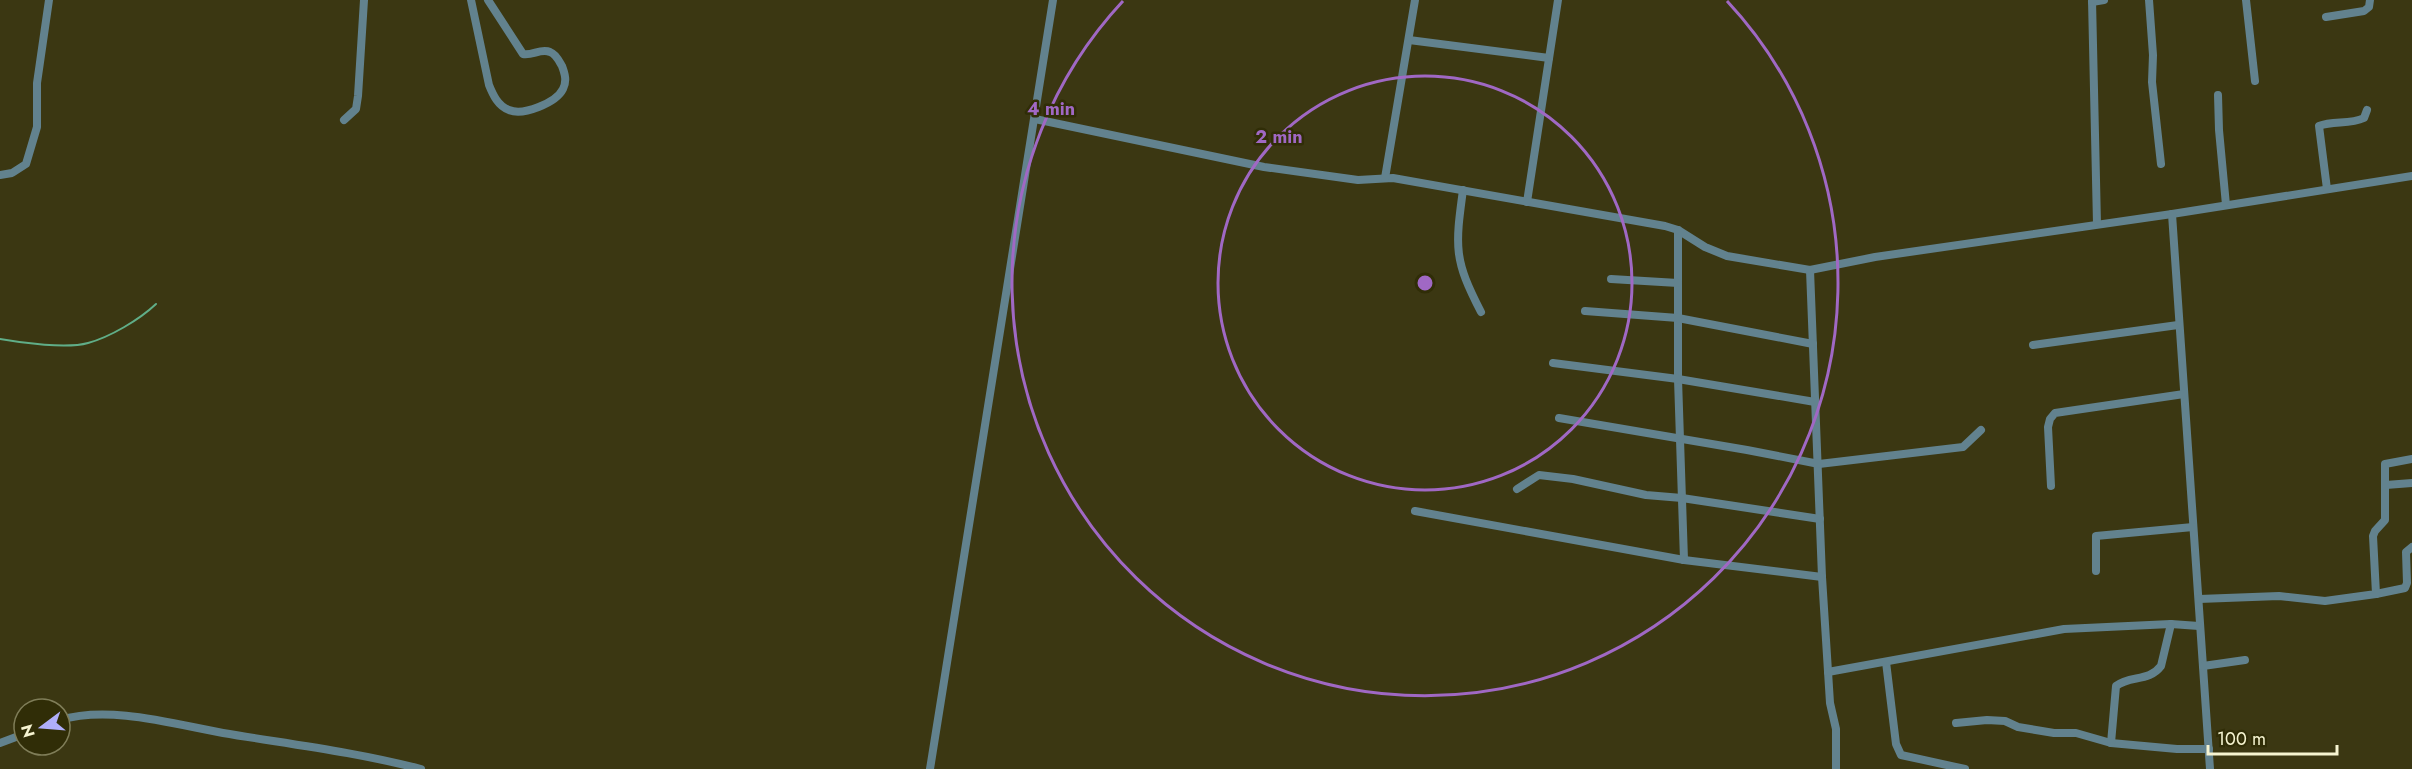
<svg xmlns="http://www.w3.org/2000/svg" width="2412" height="769" font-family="Jost,sans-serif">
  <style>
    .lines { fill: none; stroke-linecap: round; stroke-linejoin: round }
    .stream { stroke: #60ae88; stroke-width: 2 }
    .minor { stroke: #62828e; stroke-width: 8 }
    .ring { fill: none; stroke: #a068c4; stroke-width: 3 }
    .centre { fill: #a068c4; stroke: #302d07; stroke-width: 3 }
    .ring-label { font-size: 18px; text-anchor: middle; font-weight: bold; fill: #a068c4; stroke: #302d07; stroke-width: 5; stroke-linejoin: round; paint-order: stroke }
  </style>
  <rect width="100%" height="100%" fill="#3b3712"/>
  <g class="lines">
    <!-- stream -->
    <path class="stream" d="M 0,339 C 22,343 67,349 88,343 C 110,337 139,320 156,304"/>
    <!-- minor -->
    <g class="minor">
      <path d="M 471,0 L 489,85 C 493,95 498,106 509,110 C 523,116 556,103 563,89 C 567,81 565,74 562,66 C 559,61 556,54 550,52 C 541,48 532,56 523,54 L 488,0"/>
      <polyline points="2092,0 2097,224"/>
      <polyline points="2149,0 2153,55 2152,82 2161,164"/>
      <polyline points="2246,0 2255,81"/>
      <polyline points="2092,2 2104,0"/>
      <polyline points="2326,17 2364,11 2369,7 2370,0"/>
      <polyline points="1409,40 1549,58"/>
      <polyline points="2218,95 2219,130 2226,205"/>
      <polyline points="1035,119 1264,167 1358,180 1393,178 1665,226 1678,230 1705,247 1727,256 1810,270 1875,257 2172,214 2412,176"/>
      <polyline points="344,120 356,109 358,96 364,0"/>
      <polyline points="0,175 12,173 26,164 37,127 37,83 49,0"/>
      <polyline points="1385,178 1415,0"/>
      <path d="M 2327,189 L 2319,126 C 2333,120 2349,125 2364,118 L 2367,110"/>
      <path d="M 1463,190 C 1455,248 1454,260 1481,312"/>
      <polyline points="1527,202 1558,0"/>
      <polyline points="2172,214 2210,769"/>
      <polyline points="1678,230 1678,379 1684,560"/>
      <polyline points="1810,270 1822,577 1830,703 1836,729 1836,769"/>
      <polyline points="1611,279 1678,283"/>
      <polyline points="1585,311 1678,318 1813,344"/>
      <polyline points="2033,345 2178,325"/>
      <polyline points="1553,363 1678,379 1815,402"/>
      <polyline points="1559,418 1747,450 1819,464 1963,447 1981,430"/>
      <polyline points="2386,485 2412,483"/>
      <polyline points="2051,486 2048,427 2050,419 2055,413 2184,394"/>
      <polyline points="1517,489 1539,475 1573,479 1646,495 1682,498 1820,519"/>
      <polyline points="1415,511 1684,560 1822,577"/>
      <polyline points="2096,571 2096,536 2193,527"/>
      <polyline points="2376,594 2405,588 2407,583 2406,552 2412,547"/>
      <polyline points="2199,599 2279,596 2325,601 2376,594 2373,536 2375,531 2385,520 2385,464 2412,459"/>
      <polyline points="1886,662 1896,744 1901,755 1965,769"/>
      <polyline points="2203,666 2245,660"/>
      <polyline points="1828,672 2064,629 2171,624 2199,626"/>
      <path d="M 60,720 C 109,705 174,724 223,733 C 289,744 356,752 421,769"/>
      <polyline points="1956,723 1987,720 2005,721 2018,727 2054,733 2076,733 2111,743 2177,749 2209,749"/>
      <polyline points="0,743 24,734"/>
      <path d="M 2111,743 L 2116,686 C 2130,675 2149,682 2161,666 L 2171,624"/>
      <polyline points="930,769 1053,0"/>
    </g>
  </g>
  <!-- distance rings -->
  <g class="ring">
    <circle cx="1425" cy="283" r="207"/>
    <path d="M1727 1A413 413 0 1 1 1123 1"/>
  </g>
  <circle cx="1425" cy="283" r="9" class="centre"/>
  <g class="ring-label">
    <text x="1051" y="115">4 min</text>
    <text x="1279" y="143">2 min</text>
  </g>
  <!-- north arrow -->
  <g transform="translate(42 727) rotate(254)"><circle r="28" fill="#302d07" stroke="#7f7d58" stroke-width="1.5"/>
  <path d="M0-4.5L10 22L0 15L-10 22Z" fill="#afaefa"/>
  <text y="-9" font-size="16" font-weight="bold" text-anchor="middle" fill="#f6f4d1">N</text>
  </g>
  <!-- scale -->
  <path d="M2208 745v9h129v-9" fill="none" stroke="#f6f4d1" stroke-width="3"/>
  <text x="2217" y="745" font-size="18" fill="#f6f4d1" stroke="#302d07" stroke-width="4.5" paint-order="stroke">100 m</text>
</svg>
